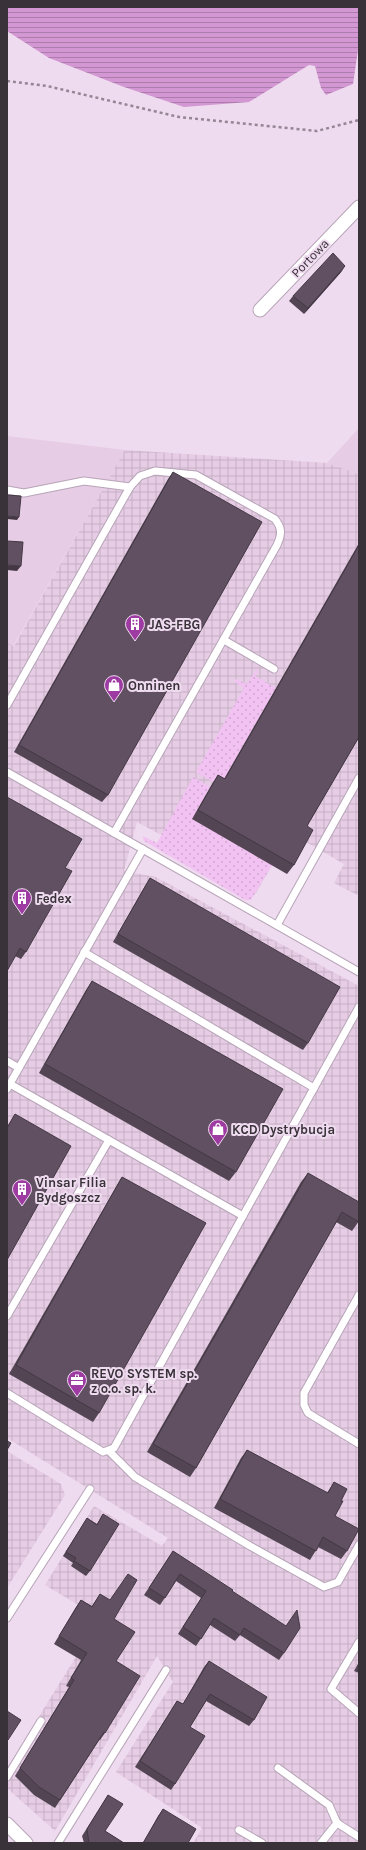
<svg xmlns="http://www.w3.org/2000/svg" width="366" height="1850" font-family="Karla,sans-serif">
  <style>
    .built { fill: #e6cce5 }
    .industrial { fill: url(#industrial-grid) }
    .grass { fill: url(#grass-dots) }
    .water { fill: url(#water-rules) }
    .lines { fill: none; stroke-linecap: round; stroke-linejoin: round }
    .service-casing { stroke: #b8a5b8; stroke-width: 9 }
    .minor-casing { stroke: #b8a5b8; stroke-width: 15 }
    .path { stroke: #948694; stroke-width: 2.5; stroke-dasharray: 3 3; stroke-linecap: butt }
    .service { stroke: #fff; stroke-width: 7 }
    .minor { stroke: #fff; stroke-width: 13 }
    .wall { fill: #534553 }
    .shaded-wall { fill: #443844 }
    .building { fill: #615061; stroke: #443844 }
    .labels { text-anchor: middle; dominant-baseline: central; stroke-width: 4; stroke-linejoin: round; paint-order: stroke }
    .street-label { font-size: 13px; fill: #393239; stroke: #efdbef }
    .poi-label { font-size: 13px; font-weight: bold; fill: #393239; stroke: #efdbef; text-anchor: start }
  </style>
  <defs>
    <pattern id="industrial-grid" width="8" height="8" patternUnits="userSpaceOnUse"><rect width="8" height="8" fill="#e6cce5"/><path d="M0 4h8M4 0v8" fill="none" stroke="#c6b0c5"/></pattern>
    <pattern id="grass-dots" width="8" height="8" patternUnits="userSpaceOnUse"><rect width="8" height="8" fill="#f2c2f2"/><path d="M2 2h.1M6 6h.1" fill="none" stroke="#d0a7d0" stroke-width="1.8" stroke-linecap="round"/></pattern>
    <pattern id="water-rules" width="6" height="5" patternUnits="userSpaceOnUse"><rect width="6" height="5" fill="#d397d3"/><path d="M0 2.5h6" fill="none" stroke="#ac7cac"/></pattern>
  </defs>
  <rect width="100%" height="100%" fill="#efdbef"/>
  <!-- built -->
  <g class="built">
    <polygon points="359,428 359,474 327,463"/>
    <polygon points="7,436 125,450 13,646 7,643"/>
  </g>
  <!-- industrial -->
  <g class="industrial">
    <polygon points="125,450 327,463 359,474 359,896 334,883 344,864 306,842 287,874 272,865 256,893 163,836 137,822 124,871 156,877 359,986 359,1843 193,1843 202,1828 116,1772 173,1682 157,1656 55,1831 7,1788 7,1768 100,1618 45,1585 94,1506 162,1546 168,1538 7,1438 7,643 14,646"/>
    <polygon points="7,1451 61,1484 65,1495 7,1588"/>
  </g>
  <!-- grass -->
  <g class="grass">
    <polygon points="257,669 258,671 255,676 276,688 220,786 196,772 244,688 235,682 235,679 247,684"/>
    <polygon points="193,777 210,787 192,819 272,865 251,900 245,900 144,841 143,836 157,843"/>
  </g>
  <!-- water -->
  <polygon class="water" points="7,7 359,7 359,43 353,84 326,95 321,88 315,66 309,65 249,102 184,107 124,87 49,58 7,31"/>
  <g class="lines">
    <defs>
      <g id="service">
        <polyline points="7,490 24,493 84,481 130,487"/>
        <polyline points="224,640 274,669"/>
        <path d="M 7,705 L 130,487 L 140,476 L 155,471 L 196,475 L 275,519 C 282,528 282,534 277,545 L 114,833"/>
        <polyline points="7,772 359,972"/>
        <polyline points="277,925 359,778"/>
        <polyline points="84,952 314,1088"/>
        <polyline points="7,1061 19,1068"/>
        <polyline points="10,1084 243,1216"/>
        <polyline points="7,1089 143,849"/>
        <polyline points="359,1295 304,1393 304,1405 308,1413 359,1444"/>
        <polyline points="7,1316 109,1140"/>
        <polyline points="7,1393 103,1452 114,1448 359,1007"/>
        <polyline points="109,1451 135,1477 250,1546 324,1587 338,1582 359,1545"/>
        <polyline points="7,1618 90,1489"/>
        <polyline points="359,1642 331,1689 359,1713"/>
        <polyline points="278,1768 329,1805 337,1823 359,1837"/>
        <polyline points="7,1777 41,1721"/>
        <polyline points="239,1830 262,1843"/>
        <polyline points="58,1843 166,1670"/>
        <polyline points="321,1843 337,1823"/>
      </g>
      <g id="minor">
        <polyline points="260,310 359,207"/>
        <polyline points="7,1824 26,1843"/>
      </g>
    </defs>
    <!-- service casing -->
    <use href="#service" class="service-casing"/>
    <!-- minor casing -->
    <use href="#minor" class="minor-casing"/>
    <!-- path -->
    <polyline class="path" points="7,81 47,86 179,117 317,131 359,120"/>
    <!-- service -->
    <use href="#service" class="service"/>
    <!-- minor -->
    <use href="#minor" class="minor"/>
  </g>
  <!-- wall -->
  <g class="wall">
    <polygon points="342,271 304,314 289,301 293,296"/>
    <polygon points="173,472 108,795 102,802 14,752 168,479"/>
    <polygon points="359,543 359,737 307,826 294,865 287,874 192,819 212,784 218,775 224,779"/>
    <polygon points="65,868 26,952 21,959 15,956"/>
    <polygon points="150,878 308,1043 303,1050 113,942 145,886"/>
    <polygon points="92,981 236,1172 229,1181 39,1073 86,990"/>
    <polygon points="15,1114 7,1260 7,1127"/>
    <polygon points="308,1173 359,1221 352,1231 336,1222 196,1468 190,1477 147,1452 301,1182"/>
    <polygon points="122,1177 99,1413 93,1422 9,1374 116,1187"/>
    <polygon points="247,1450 327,1493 334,1482 341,1501 335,1516 347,1551 341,1559 318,1547 310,1560 214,1508 241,1458"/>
    <polygon points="103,1514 90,1571 86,1576 71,1566 73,1563 63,1556 87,1518 97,1524"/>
    <polygon points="173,1551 232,1591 284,1653 279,1660 240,1635 235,1641 210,1625 196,1646 178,1634 201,1598 176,1581 160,1605 144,1595"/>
    <polygon points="100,1594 114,1619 116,1661 105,1733 100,1740 99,1740 55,1808 34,1795 15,1776 69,1687 66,1686 81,1660 54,1644 76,1607 81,1600 92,1606"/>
    <polygon points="209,1661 254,1720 249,1726 206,1701 190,1727 175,1784 171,1790 135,1767 177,1701 183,1704 204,1667"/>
    <polygon points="359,1662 359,1673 354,1671"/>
    <polygon points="108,1795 105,1831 124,1843 84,1843 82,1836"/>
    <polygon points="163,1809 188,1843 143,1843 158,1816"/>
  </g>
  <!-- shaded-wall -->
  <g class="shaded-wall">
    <polygon points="345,266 342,271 304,314 308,308"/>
    <polygon points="7,516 19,517 17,520 7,519"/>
    <polygon points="7,565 21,566 17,571 7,570"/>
  </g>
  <!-- building -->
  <g class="building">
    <polygon points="333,253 345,266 308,308 293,296"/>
    <polygon points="173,472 262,522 108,795 19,745"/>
    <polygon points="7,495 21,496 19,517 7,516"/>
    <polygon points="7,541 23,542 21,566 7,565"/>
    <polygon points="359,545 359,737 307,826 313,830 294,865 198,810 218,775 225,779"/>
    <polygon points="7,797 82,839 65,868 72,871 26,952 20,948 7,971"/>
    <polygon points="150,878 340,987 308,1043 118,934"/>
    <polygon points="92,981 283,1089 236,1172 45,1064"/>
    <polygon points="15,1114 71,1146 7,1260 7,1128"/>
    <polygon points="308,1173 359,1202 359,1222 342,1212 196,1468 153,1444"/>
    <polygon points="122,1177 206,1223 99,1413 16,1365"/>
    <polygon points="7,1441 11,1443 7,1450"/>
    <polygon points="247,1450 328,1493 334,1482 347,1489 341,1501 343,1501 335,1516 359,1529 347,1551 323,1537 316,1551 220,1499"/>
    <polygon points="103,1514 119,1524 90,1571 74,1561 76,1558 66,1552 87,1518 97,1525"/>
    <polygon points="173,1551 233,1590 232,1591 286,1626 297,1610 300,1628 284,1653 244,1628 240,1635 214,1618 201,1639 183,1627 206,1591 180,1574 165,1598 149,1588"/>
    <polygon points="128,1574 137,1580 114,1619 135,1632 116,1661 140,1676 105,1733 104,1732 60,1800 39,1787 20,1768 74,1680 71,1678 87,1653 59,1636 81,1600 92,1607 100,1594 110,1600"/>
    <polygon points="209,1661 267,1697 254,1720 210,1694 190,1727 205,1736 175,1784 140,1761 177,1701 183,1704"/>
    <polygon points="7,1711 21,1720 8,1740 7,1739"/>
    <polygon points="108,1795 123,1804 105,1831 124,1843 89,1843 87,1829"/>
    <polygon points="163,1809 196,1829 188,1843 143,1843"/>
  </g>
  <!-- icons -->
  <defs>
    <symbol id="building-pin" viewBox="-11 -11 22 30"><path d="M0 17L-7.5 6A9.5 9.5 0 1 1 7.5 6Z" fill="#9e3ba2" stroke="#efdbef"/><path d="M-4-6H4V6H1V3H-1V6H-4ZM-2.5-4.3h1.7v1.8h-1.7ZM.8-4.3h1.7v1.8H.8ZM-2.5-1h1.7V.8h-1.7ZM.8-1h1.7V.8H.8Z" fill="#fff"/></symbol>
    <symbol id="shop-pin" viewBox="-11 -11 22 30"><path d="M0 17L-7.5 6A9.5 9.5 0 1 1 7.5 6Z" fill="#9e3ba2" stroke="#efdbef"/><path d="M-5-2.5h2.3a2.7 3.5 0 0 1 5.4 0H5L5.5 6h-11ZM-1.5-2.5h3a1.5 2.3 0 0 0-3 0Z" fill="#fff"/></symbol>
    <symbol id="office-pin" viewBox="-11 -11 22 30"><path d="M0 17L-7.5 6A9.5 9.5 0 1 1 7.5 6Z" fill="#9e3ba2" stroke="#efdbef"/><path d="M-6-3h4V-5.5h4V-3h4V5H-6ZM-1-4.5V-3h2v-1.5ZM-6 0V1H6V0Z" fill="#fff"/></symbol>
  </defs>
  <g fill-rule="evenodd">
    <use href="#building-pin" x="124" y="613" width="22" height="30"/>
    <use href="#shop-pin" x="103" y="674" width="22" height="30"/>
    <use href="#building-pin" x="11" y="887" width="22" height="30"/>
    <use href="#shop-pin" x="207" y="1118" width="22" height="30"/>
    <use href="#building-pin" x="11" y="1178" width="22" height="30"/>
    <use href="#office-pin" x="66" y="1369" width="22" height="30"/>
  </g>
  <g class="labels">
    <!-- street labels -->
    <g class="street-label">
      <text transform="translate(310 258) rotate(-46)">Portowa</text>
    </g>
    <!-- poi labels -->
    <g class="poi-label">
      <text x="149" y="624">JAS-FBG</text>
      <text x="128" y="685">Onninen</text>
      <text x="36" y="898">Fedex</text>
      <text x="232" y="1129">KCD Dystrybucja</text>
      <text x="36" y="1182">Vinsar Filia<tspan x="36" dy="15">Bydgoszcz</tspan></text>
      <text x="91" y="1373">REVO SYSTEM sp.<tspan x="91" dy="15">z o.o. sp. k.</tspan></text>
    </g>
  </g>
  <!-- border -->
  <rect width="366" height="1850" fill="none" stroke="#393239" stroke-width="16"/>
</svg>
